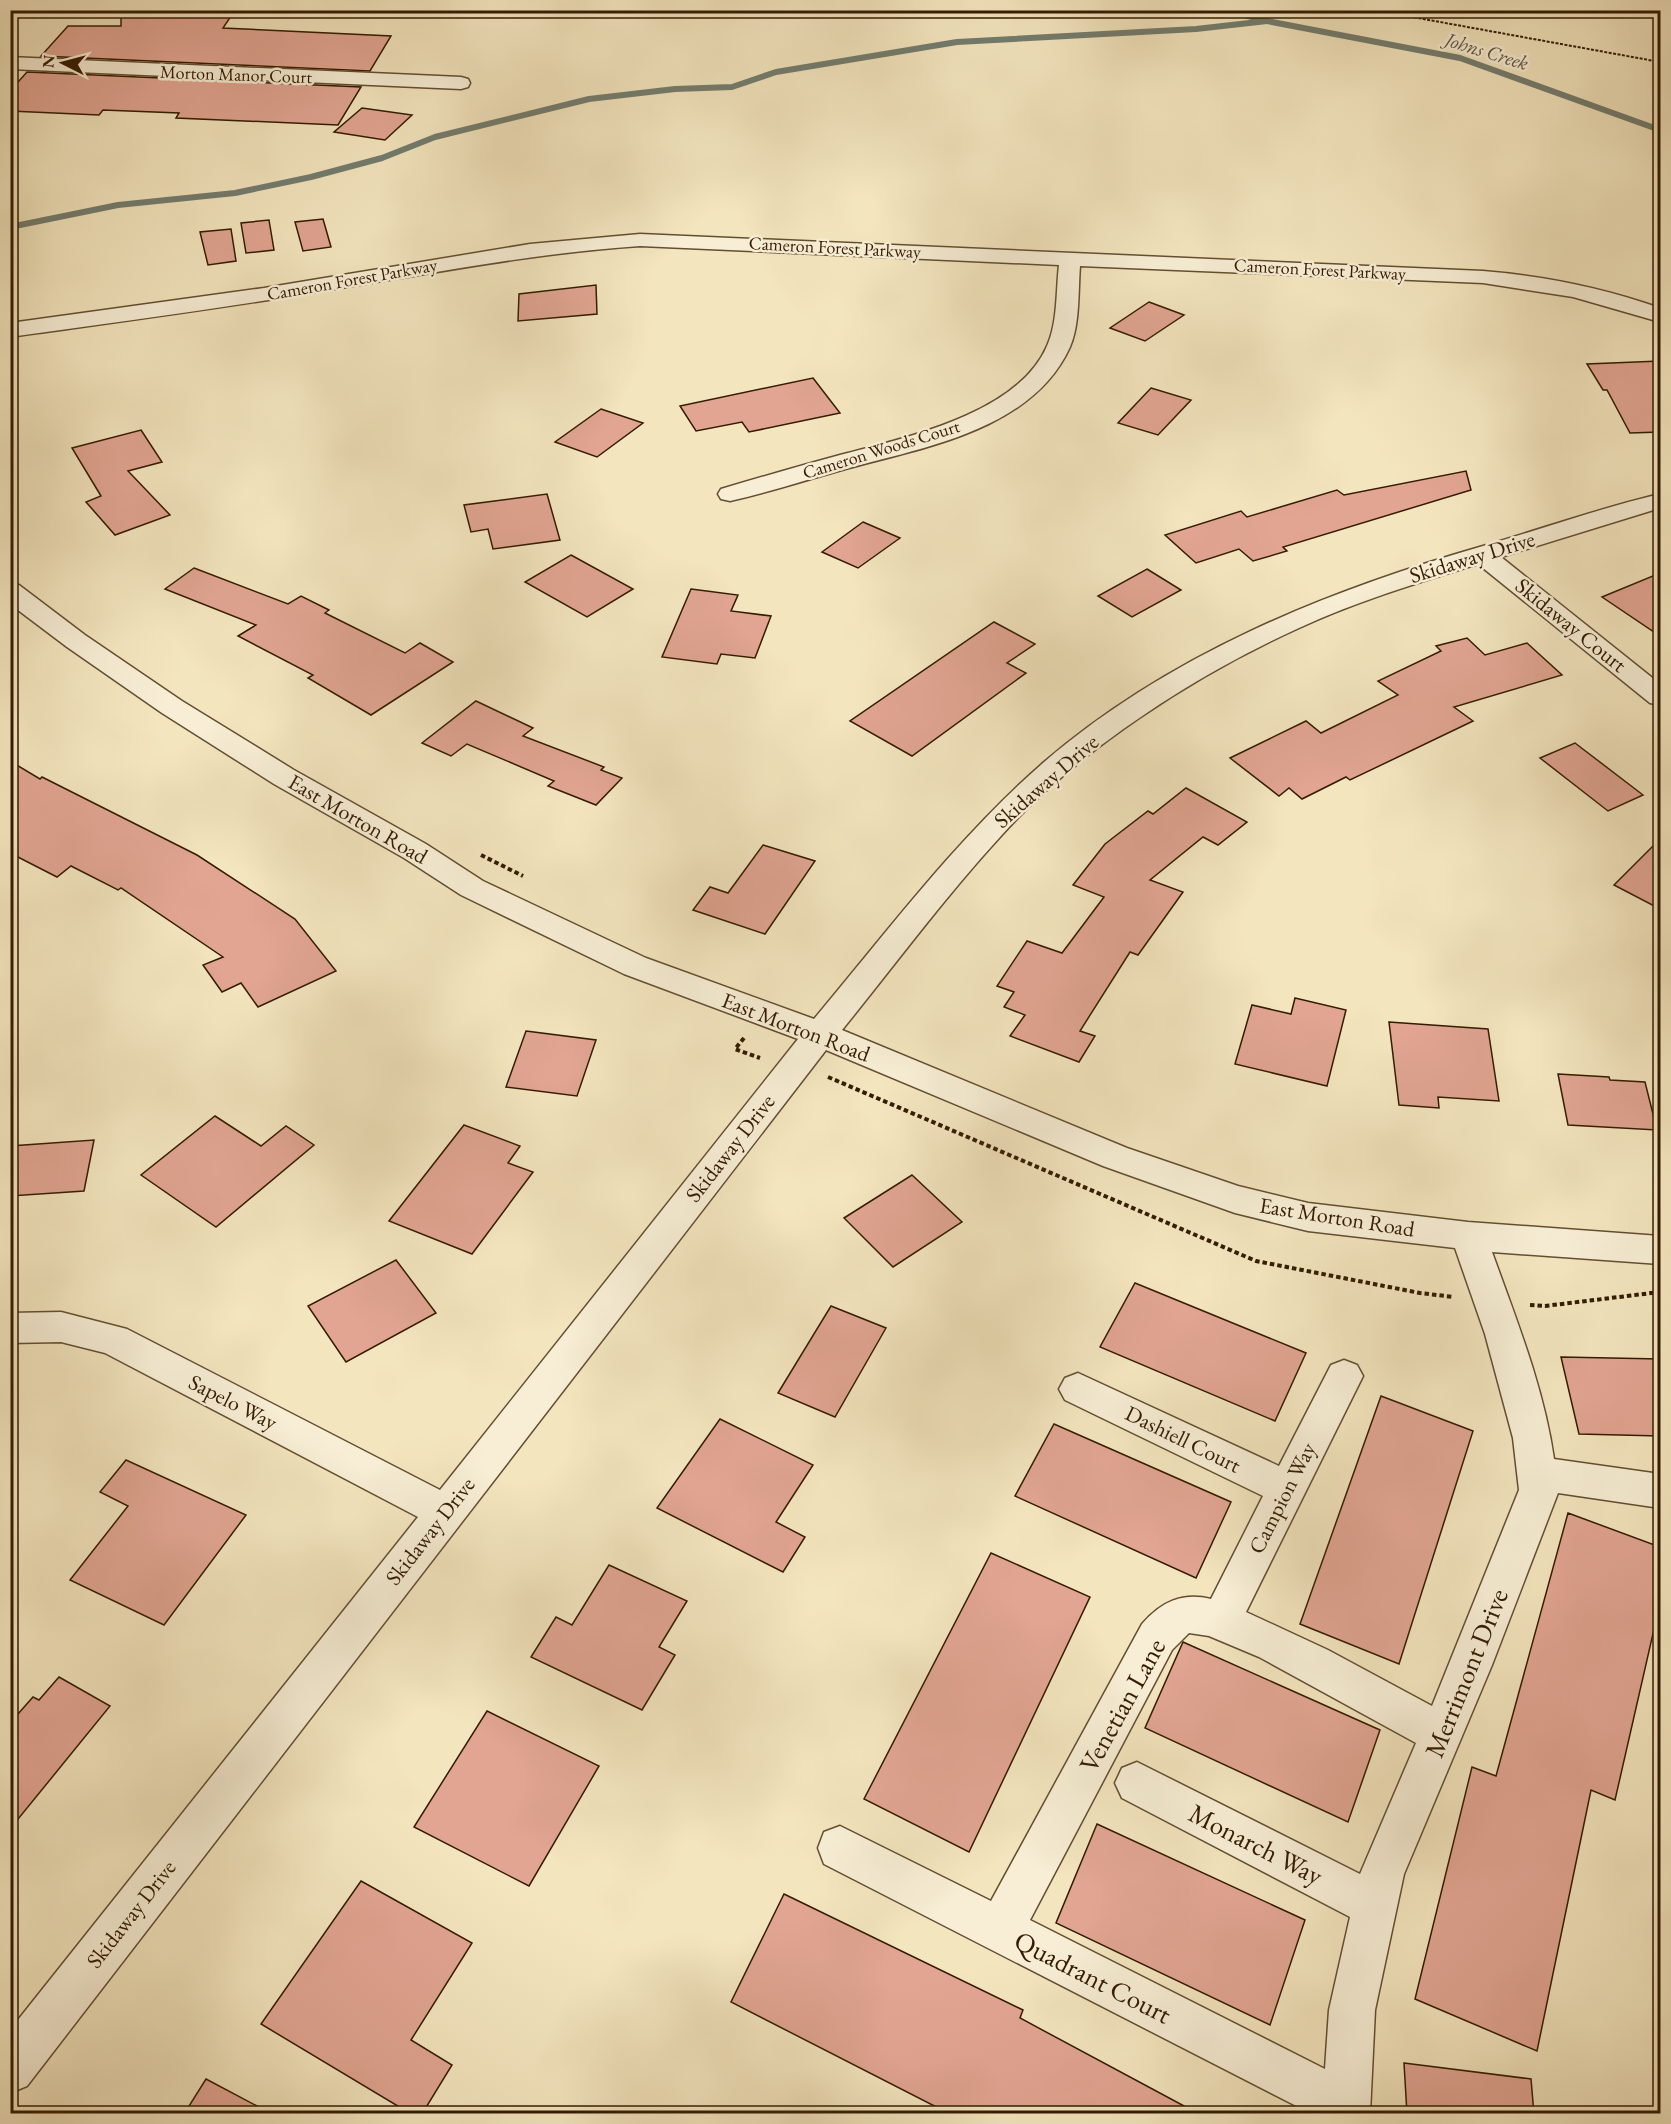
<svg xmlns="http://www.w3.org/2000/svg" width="1671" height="2124" font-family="'EB Garamond',serif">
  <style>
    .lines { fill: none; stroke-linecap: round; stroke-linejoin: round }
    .stream { stroke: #737d6f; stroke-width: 6 }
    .building { fill: #e1a592; stroke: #341b02; stroke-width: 1.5 }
    .minor-casing { stroke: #644e31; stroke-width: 3 }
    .path-far1 { stroke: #341b02; stroke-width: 2; stroke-dasharray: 3 1.5; stroke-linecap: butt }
    .path { stroke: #341b02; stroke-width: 4; stroke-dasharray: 4.5 3; stroke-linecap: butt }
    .minor { fill: #f7eed5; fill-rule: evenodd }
    .labels { text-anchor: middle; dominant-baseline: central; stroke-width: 5; stroke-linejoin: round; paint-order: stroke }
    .far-street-label { font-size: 18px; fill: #341b02; stroke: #f7eed5 }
    .far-water-label { font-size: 20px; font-style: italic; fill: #595441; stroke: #f7eed5 }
    .street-label { font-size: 22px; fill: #341b02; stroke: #f7eed5 }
    .near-street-label { font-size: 27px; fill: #341b02; stroke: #f7eed5 }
  </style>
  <rect width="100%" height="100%" fill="#f3e5be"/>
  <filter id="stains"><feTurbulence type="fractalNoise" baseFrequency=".00333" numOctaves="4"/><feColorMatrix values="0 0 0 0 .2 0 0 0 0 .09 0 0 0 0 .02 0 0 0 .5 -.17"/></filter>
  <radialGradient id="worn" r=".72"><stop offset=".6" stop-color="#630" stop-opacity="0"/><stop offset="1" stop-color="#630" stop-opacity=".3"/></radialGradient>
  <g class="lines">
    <!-- stream -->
    <g class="stream">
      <polyline points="1226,10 1267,21 1460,58 1660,130"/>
      <polyline points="10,227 118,205 235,193 311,177 382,158 435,137 589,99 675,89 732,87 776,72 957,42 1196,29 1267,21"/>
    </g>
  </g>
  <!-- building -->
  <g class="building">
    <polygon points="121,10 235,10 223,28 391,36 370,71 41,56 68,26 121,26"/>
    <polygon points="27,72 361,87 338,125 176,118 179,113 103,110 99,115 10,111 10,91"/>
    <polygon points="362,108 412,115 385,140 334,132"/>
    <polygon points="323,219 331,247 303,251 295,222"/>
    <polygon points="269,220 274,250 246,253 241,223"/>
    <polygon points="231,229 236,261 208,265 200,232"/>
    <polygon points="596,285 597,314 518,321 519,294"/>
    <polygon points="1149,302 1184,315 1145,341 1110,328"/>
    <polygon points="1660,361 1660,432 1630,433 1607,390 1603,390 1587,364"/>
    <polygon points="813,378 840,413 749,432 742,422 696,431 680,406"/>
    <polygon points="1151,388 1191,400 1158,435 1118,423"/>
    <polygon points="601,409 643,423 597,457 555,442"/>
    <polygon points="141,430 162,462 128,471 170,515 115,535 86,502 101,496 72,448"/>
    <polygon points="1466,471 1471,490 1283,547 1287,551 1253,561 1239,549 1196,563 1165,535 1241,511 1247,517 1337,490 1344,495"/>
    <polygon points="547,494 560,540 493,549 488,529 471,532 464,505"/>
    <polygon points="863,522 900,538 858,568 822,552"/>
    <polygon points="571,555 633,589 587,617 525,582"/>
    <polygon points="194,568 288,604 301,596 329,610 325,613 405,653 420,643 453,662 371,715 308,678 313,675 238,636 256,625 165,589"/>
    <polygon points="1147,569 1181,590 1132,617 1098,596"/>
    <polygon points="1660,573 1660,636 1602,597"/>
    <polygon points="691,589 738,595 731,611 771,616 755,658 721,654 717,664 662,657"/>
    <polygon points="994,622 1035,644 1007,663 1026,673 912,756 850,721"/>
    <polygon points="1467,638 1485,655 1527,643 1562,675 1454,707 1473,721 1350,780 1346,777 1302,799 1289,788 1279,796 1230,758 1306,721 1321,733 1398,695 1378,681 1441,651 1436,646"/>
    <polygon points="476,701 533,728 523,736 604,767 601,770 622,778 596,805 548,786 554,781 467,744 451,756 422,743"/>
    <polygon points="1575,743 1643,795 1608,811 1540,758"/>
    <polygon points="10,761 40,779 42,777 197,855 295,919 336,971 258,1007 241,983 222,992 203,965 223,957 121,888 118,890 71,866 57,877 10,853"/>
    <polygon points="1186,788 1247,822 1218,845 1203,837 1150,880 1183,892 1138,955 1130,952 1080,1031 1095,1036 1079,1062 1010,1036 1025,1015 1004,1007 1014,992 997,986 1027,941 1062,953 1104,897 1073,885 1105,844 1148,811 1153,814"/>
    <polygon points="1660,839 1660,909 1614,885"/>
    <polygon points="763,845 815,861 765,934 693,910 710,887 728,893"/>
    <polygon points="1295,998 1346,1010 1327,1086 1235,1064 1252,1005 1291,1014"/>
    <polygon points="1389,1022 1488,1029 1499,1101 1438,1097 1439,1108 1399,1105"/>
    <polygon points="526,1031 596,1040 577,1096 506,1087"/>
    <polygon points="1558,1074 1609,1077 1610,1080 1645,1082 1657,1130 1568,1125"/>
    <polygon points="215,1116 261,1146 286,1126 314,1145 216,1227 141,1175"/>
    <polygon points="464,1125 520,1146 508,1163 533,1172 472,1254 389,1221"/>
    <polygon points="94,1140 84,1191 10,1196 10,1146"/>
    <polygon points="912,1175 962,1222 893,1267 844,1218"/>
    <polygon points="396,1260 436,1313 346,1362 308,1306"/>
    <polygon points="1135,1283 1306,1353 1275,1421 1100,1347"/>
    <polygon points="831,1306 886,1328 835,1417 778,1393"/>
    <polygon points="1561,1357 1660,1359 1660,1436 1579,1434"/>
    <polygon points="1381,1396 1473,1431 1399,1664 1300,1624"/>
    <polygon points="720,1419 813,1465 776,1522 805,1537 783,1572 657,1508"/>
    <polygon points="1054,1424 1231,1502 1196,1578 1015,1496"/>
    <polygon points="126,1460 246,1515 164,1625 70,1580 128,1506 100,1492"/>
    <polygon points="1568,1513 1660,1547 1660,1603 1615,1800 1591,1790 1537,2051 1415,1999 1472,1767 1496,1776"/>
    <polygon points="991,1553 1090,1597 969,1852 864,1799"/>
    <polygon points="609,1565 687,1601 659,1647 675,1655 642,1710 531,1657 556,1617 572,1625"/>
    <polygon points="1183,1642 1380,1730 1348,1822 1145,1728"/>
    <polygon points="59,1677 110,1706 10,1829 10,1723 33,1697 39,1700"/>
    <polygon points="487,1711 599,1766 529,1886 414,1827"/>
    <polygon points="1097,1824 1305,1920 1270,2025 1056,1923"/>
    <polygon points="361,1881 472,1943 411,2040 452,2065 422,2114 411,2114 261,2024"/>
    <polygon points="784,1894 1023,2010 1020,2018 1199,2114 950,2114 731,2002"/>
    <polygon points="1404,2063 1531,2079 1534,2114 1407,2114"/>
    <polygon points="206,2079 272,2114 184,2114"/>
  </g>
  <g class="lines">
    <defs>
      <g id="minor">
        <polygon points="10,57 461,77 468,79 470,83 468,87 461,89 10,69"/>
        <path d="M 640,234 L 1483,271 C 1544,276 1603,288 1660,308 L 1660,322 L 1573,297 L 1483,283 L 1080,266 C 1078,291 1080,324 1070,347 C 1033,429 926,447 849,468 C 809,479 770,492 730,501 L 721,499 L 718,494 L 721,489 C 761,477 800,466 840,455 C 904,438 1018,414 1047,346 C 1058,322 1056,290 1059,265 L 640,246 C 535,253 433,273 330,290 C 224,308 117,322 10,337 L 10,323 L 264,288 L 530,244 Z"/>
        <path d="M 1660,494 L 1660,508 L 1501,557 L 1660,684 L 1660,705 L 1650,703 L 1478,564 C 1418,583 1357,601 1299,628 C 1195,675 1077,751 1000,837 C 944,898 894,966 842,1030 L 1127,1148 L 1238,1186 L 1308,1203 L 1468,1222 L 1660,1236 L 1660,1264 L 1492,1252 C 1516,1319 1544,1388 1554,1459 L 1660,1474 L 1660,1508 L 1558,1493 L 1492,1665 L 1404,1874 L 1375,2010 L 1370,2114 L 1312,2114 L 824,1864 L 818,1848 L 824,1832 L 840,1826 L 991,1901 L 1142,1624 C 1161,1602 1182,1592 1211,1599 L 1263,1496 L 1065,1400 L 1059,1389 L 1065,1378 L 1078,1373 L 1279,1466 L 1331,1365 L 1344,1360 L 1357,1365 L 1363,1376 L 1246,1612 L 1328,1650 L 1432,1706 L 1519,1490 L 1513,1438 L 1485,1334 L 1455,1248 L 1308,1231 L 1235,1213 L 1103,1166 L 826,1050 L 27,2086 L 10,2093 L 10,2030 L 418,1517 L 105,1353 L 61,1342 L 10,1343 L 10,1313 L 61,1312 L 127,1329 L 440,1490 L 798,1039 L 624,974 L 461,895 L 404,858 L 274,784 L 162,713 L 67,647 L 10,604 L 10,583 L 19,585 L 85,635 L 182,701 L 294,770 L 426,844 L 483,881 L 646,958 L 814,1019 C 887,932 957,838 1043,763 C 1168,655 1326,591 1483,546 C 1542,529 1600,508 1660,494 ZM 1189,1633 L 1209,1636 L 1259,1657 L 1416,1743 L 1360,1874 L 1137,1762 L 1122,1768 L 1115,1783 L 1122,1798 L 1350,1917 L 1329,2010 L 1325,2069 L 1030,1920 L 1172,1650 Z"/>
      </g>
    </defs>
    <!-- minor casing -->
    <use href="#minor" class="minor-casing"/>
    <!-- path-far1 -->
    <polyline class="path-far1" points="1374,10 1660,62"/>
    <!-- path -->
    <g class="path">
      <polyline points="481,855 523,876"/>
      <polyline points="744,1038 735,1049 760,1058"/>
      <polyline points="828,1077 1256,1261 1420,1293 1454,1297"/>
      <polyline points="1530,1305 1545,1306 1660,1292"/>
    </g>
    <!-- minor -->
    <use href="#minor" class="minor"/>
  </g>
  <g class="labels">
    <!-- far-street labels -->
    <g class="far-street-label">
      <text transform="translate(236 74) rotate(2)">Morton Manor Court</text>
      <text transform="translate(835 247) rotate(3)">Cameron Forest Parkway</text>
      <text transform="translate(1320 269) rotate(3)">Cameron Forest Parkway</text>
      <text transform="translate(352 279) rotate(-10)">Cameron Forest Parkway</text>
      <text transform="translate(881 449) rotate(-17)">Cameron Woods Court</text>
    </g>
    <!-- far-water labels -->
    <g class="far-water-label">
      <text transform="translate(1487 51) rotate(17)">Johns Creek</text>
    </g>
    <!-- street labels -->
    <g class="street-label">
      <text transform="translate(1472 557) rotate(-17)">Skidaway Drive</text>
      <text transform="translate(1571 625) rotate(39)">Skidaway Court</text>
      <text transform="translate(1046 781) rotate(-41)">Skidaway Drive</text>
      <text transform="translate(358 819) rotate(30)">East Morton Road</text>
      <text transform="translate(796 1027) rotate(21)">East Morton Road</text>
      <text transform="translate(730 1148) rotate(-52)">Skidaway Drive</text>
      <text transform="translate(1337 1217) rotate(9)">East Morton Road</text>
      <text transform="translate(233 1402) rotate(27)">Sapelo Way</text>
      <text transform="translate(1183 1439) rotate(26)">Dashiell Court</text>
      <text transform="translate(1282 1498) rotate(-63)">Campion Way</text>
      <text transform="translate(430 1531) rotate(-52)">Skidaway Drive</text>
      <text transform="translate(131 1914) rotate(-52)">Skidaway Drive</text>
    </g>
    <!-- near-street labels -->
    <g class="near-street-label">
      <text transform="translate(1466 1673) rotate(-68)">Merrimont Drive</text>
      <text transform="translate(1122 1705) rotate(-61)">Venetian Lane</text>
      <text transform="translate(1256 1844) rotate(27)">Monarch Way</text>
      <text transform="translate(1093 1977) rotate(27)">Quadrant Court</text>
    </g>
  </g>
  <!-- margin -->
  <rect width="1671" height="2124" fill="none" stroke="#f3e5be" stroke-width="36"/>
  <rect x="12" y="12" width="1647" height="2100" fill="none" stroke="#341b02" stroke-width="3"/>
  <rect x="18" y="18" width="1635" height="2088" fill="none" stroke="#341b02" stroke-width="1.5"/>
  <!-- north arrow -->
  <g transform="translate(63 63) rotate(276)" stroke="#f7eed5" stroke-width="4.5" paint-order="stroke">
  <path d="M0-4.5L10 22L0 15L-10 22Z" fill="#341b02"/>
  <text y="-9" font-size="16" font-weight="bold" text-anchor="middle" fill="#341b02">N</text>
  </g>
  <rect width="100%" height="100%" filter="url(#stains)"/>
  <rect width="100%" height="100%" fill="url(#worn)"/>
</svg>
